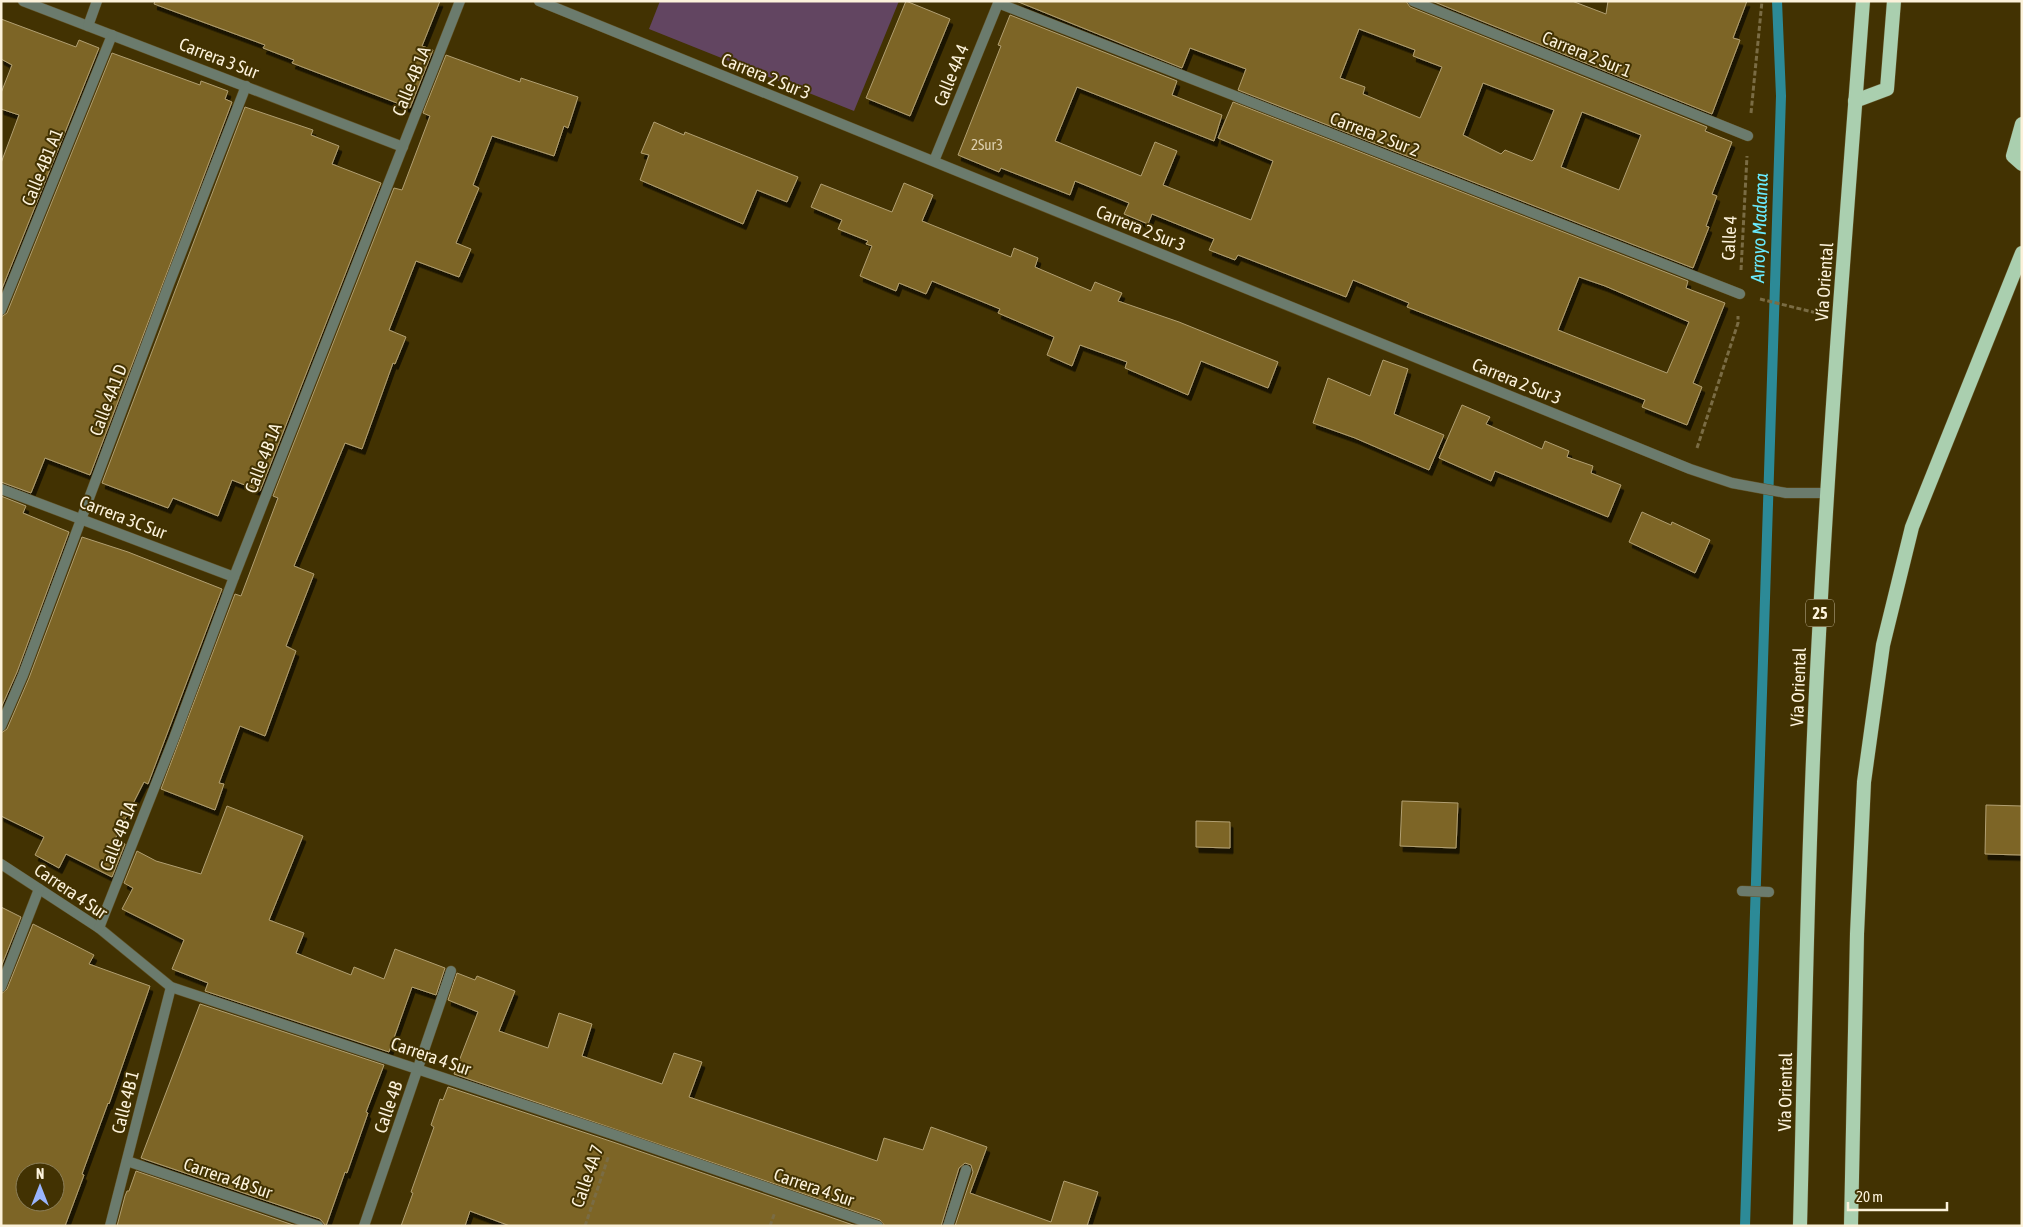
<svg xmlns="http://www.w3.org/2000/svg" width="2023" height="1227" font-family="'Asap Condensed',sans-serif">
  <style>
    .green { fill: #624561 }
    .lines { fill: none; stroke-linecap: round; stroke-linejoin: round }
    .stream { stroke: #2c8a97; stroke-width: 10 }
    .building { fill: #7d6525; stroke: #b19f72; fill-rule: evenodd; filter: url(#shadow) }
    .service-casing { stroke: #605125; stroke-width: 11 }
    .minor-casing { stroke: #605125; stroke-width: 11 }
    .trunk-casing { stroke: #605125; stroke-width: 15 }
    .path { stroke: #7a6c44; stroke-width: 3; stroke-dasharray: 5 2.5; stroke-linecap: butt }
    .service { stroke: #6b7b6d; stroke-width: 10 }
    .minor { stroke: #6b7b6d; stroke-width: 10 }
    .trunk { stroke: #aacfaf; stroke-width: 14 }
    .labels { text-anchor: middle; dominant-baseline: central; stroke-width: 4; stroke-linejoin: round; paint-order: stroke }
    .number-label { font-size: 15px; fill: #dccfae }
    .shield { fill: #423202; stroke: #c4b89a; stroke-width: 1 }
    .shield-label { font-size: 16px; font-weight: bold; fill: #fcf2db }
    .street-label { font-size: 18px; fill: #fcf2db; stroke: #423202 }
    .water-label { font-size: 19px; font-style: italic; fill: #69ecff; stroke: #423202 }
  </style>
  <defs>
    <filter id="shadow"><feDropShadow dx="3" dy="5.5" stdDeviation="0" flood-color="#0009"/></filter>
  </defs>
  <rect width="100%" height="100%" fill="#423202"/>
  <!-- green -->
  <polygon class="green" points="660,1 899,1 854,111 649,29"/>
  <g class="lines">
    <!-- stream -->
    <polyline class="stream" points="1745,1226 1781,96 1777,1"/>
  </g>
  <!-- building -->
  <g class="building">
    <polygon points="155,1 440,1 422,46 433,50 410,108 292,63 294,60 263,48 265,45 154,4"/>
    <polygon points="906,1 950,19 910,116 866,98"/>
    <path d="M 1016,1 L 1406,1 L 1410,7 L 1707,127 L 1705,131 L 1732,142 L 1712,194 L 1717,196 L 1706,226 L 1709,227 L 1693,268 L 1238,90 L 1246,69 L 1190,48 L 1182,68 ZM 1359,29 L 1415,50 L 1413,56 L 1442,67 L 1420,118 L 1363,94 L 1365,87 L 1340,78 ZM 1483,83 L 1554,110 L 1534,159 L 1532,161 L 1505,150 L 1501,154 L 1463,135 ZM 1582,112 L 1641,135 L 1619,190 L 1561,167 Z"/>
    <polygon points="1432,1 1572,1 1606,14 1608,1 1747,1 1733,38 1740,40 1712,114"/>
    <path d="M 1010,15 L 1177,81 L 1172,95 L 1222,115 L 1214,141 L 1077,87 L 1055,141 L 1141,176 L 1155,142 L 1177,151 L 1163,185 L 1251,220 L 1273,161 L 1218,138 L 1233,102 L 1688,281 L 1686,288 L 1725,303 L 1693,383 L 1702,387 L 1687,425 L 1642,407 L 1645,400 L 1407,307 L 1409,303 L 1353,280 L 1346,297 L 1238,255 L 1235,260 L 1209,250 L 1214,239 L 1152,214 L 1148,224 L 1124,214 L 1129,203 L 1075,181 L 1070,195 L 1001,168 L 999,172 L 958,155 L 1001,46 L 998,45 ZM 1579,277 L 1605,286 L 1689,322 L 1667,373 L 1558,330 Z"/>
    <polygon points="1,19 76,47 79,40 99,48 1,291 1,163 19,115 1,109 1,93 12,65 1,59"/>
    <polygon points="112,53 200,85 201,81 228,91 225,99 232,102 90,475 45,458 31,493 1,482 1,317 7,313"/>
    <polygon points="446,55 520,82 521,78 578,97 568,128 564,126 554,156 492,136 473,185 479,188 456,243 471,249 459,277 416,261 389,330 406,337 395,364 393,363 362,449 345,443 294,566 314,574 286,646 296,651 265,736 240,726 219,783 224,784 215,810 161,789 235,594 241,596 278,498 273,496 394,188 402,190 430,116 423,113"/>
    <polygon points="245,107 313,130 311,135 339,146 332,164 381,183 260,491 232,480 218,516 173,498 168,508 102,483"/>
    <polygon points="654,122 684,135 685,132 798,177 787,202 757,190 743,224 640,180 649,155 641,153"/>
    <polygon points="904,183 933,195 922,221 1011,257 1014,248 1038,258 1035,267 1091,291 1095,282 1122,293 1118,301 1179,322 1278,362 1268,388 1201,361 1188,395 1125,368 1127,362 1080,345 1072,366 1047,355 1054,337 998,313 1000,309 932,281 926,294 899,283 896,291 860,276 872,246 866,244 868,241 838,229 842,220 811,207 821,184 892,212"/>
    <polygon points="1383,360 1408,369 1394,414 1444,435 1429,470 1355,438 1313,423 1328,378 1370,396"/>
    <polygon points="1462,405 1490,417 1486,424 1542,449 1545,441 1569,451 1567,457 1593,466 1591,473 1621,485 1608,517 1495,471 1491,481 1439,458"/>
    <polygon points="1,496 26,506 23,513 69,532 17,672 1,708"/>
    <polygon points="1642,512 1671,525 1672,522 1710,540 1695,573 1629,542"/>
    <polygon points="82,537 128,552 222,589 148,784 144,782 115,839 125,844 112,877 66,854 59,868 35,855 44,837 1,816 1,733 7,729 29,678"/>
    <polygon points="1402,801 1458,803 1456,848 1400,846"/>
    <polygon points="1986,805 2022,806 2022,855 1985,854"/>
    <polygon points="227,806 303,836 269,920 304,933 296,953 351,975 354,967 384,979 395,949 445,968 436,995 412,987 389,1052 205,991 208,983 172,969 184,940 122,909 133,888 124,883 137,851 156,861 201,874"/>
    <polygon points="1196,821 1230,822 1230,848 1196,847"/>
    <polygon points="1,907 21,917 1,967"/>
    <path d="M 33,924 L 94,955 L 89,964 L 150,986 L 109,1104 L 108,1103 L 82,1174 L 84,1175 L 65,1226 L 1,1226 L 1,994 L 7,989 ZM 25,1172 L 55,1172 L 55,1202 L 25,1202 Z"/>
    <polygon points="457,973 475,980 477,976 515,991 499,1031 548,1048 559,1013 592,1024 582,1056 662,1084 674,1053 702,1062 689,1097 877,1161 884,1138 923,1150 931,1127 987,1147 970,1193 1051,1222 1064,1181 1098,1192 1087,1226 955,1226 973,1172 971,1165 965,1163 959,1168 941,1226 885,1226 880,1220 454,1074 478,1012 448,1000"/>
    <polygon points="200,1004 384,1065 366,1112 368,1113 347,1173 345,1172 326,1226 320,1219 141,1158"/>
    <polygon points="448,1087 613,1142 856,1226 510,1226 470,1211 465,1226 401,1226 413,1193 411,1192 434,1127 431,1125 440,1099 443,1100"/>
    <polygon points="136,1171 296,1226 117,1226 125,1196 127,1191 129,1191"/>
  </g>
  <g class="lines">
    <defs>
      <g id="service">
        <polyline points="1,489 234,577"/>
        <polyline points="1742,891 1769,892"/>
      </g>
      <g id="minor">
        <polyline points="23,1 403,147"/>
        <polyline points="539,1 1690,469 1732,483 1786,493 1827,493"/>
        <polyline points="1413,1 1748,136"/>
        <polyline points="998,3 1740,294"/>
        <polyline points="88,26 97,1"/>
        <polyline points="934,161 999,1"/>
        <polyline points="1,310 112,35"/>
        <polyline points="1,726 23,675 169,284 246,86"/>
        <polyline points="1,864 99,928 171,987 615,1135 878,1226"/>
        <polyline points="99,928 174,738 234,577 460,1"/>
        <polyline points="1,987 39,889"/>
        <polyline points="127,1161 318,1226"/>
        <polyline points="110,1226 171,987"/>
        <polyline points="364,1226 451,971"/>
        <polyline points="948,1226 966,1170"/>
      </g>
      <g id="trunk">
        <polyline points="1855,101 1887,89 1894,1"/>
        <polyline points="2022,124 2013,156 2022,164"/>
        <path d="M 1800,1226 C 1805,1029 1808,831 1819,634 C 1830,423 1847,212 1863,1"/>
        <polyline points="1851,1226 1857,934 1864,782 1883,645 1912,527 2022,253"/>
      </g>
    </defs>
    <!-- service casing -->
    <use href="#service" class="service-casing"/>
    <!-- minor casing -->
    <use href="#minor" class="minor-casing"/>
    <!-- trunk casing -->
    <use href="#trunk" class="trunk-casing"/>
    <!-- path -->
    <g class="path">
      <polyline points="1751,113 1762,1"/>
      <polyline points="1741,270 1747,156"/>
      <polyline points="1760,299 1817,313"/>
      <polyline points="1697,448 1738,323 1738,316"/>
      <polyline points="585,1226 609,1155"/>
      <polyline points="770,1226 775,1212"/>
    </g>
    <!-- service -->
    <use href="#service" class="service"/>
    <!-- minor -->
    <use href="#minor" class="minor"/>
    <!-- trunk -->
    <use href="#trunk" class="trunk"/>
  </g>
  <g class="labels">
    <!-- number labels -->
    <g class="number-label">
      <text x="987" y="144">2Sur3</text>
    </g>
    <!-- shield labels -->
    <rect class="shield" x="1806" y="599.5" width="28" height="27" rx="4"/>
    <g class="shield-label">
      <text x="1820" y="613">25</text>
    </g>
    <!-- street labels -->
    <g class="street-label">
      <text transform="translate(1587 54) rotate(22)">Carrera 2 Sur 1</text>
      <text transform="translate(219 58) rotate(21)">Carrera 3 Sur</text>
      <text transform="translate(951 75) rotate(-68)">Calle 4A 4</text>
      <text transform="translate(766 76) rotate(22)">Carrera 2 Sur 3</text>
      <text transform="translate(411 81) rotate(-68)">Calle 4B 1A</text>
      <text transform="translate(1375 134) rotate(21)">Carrera 2 Sur 2</text>
      <text transform="translate(42 167) rotate(-68)">Calle 4B1 A1</text>
      <text transform="translate(1141 228) rotate(22)">Carrera 2 Sur 3</text>
      <text transform="translate(1729 238) rotate(-87)">Calle 4</text>
      <text transform="translate(1824 282) rotate(-86)">Vía Oriental</text>
      <text transform="translate(1517 381) rotate(22)">Carrera 2 Sur 3</text>
      <text transform="translate(108 400) rotate(-69)">Calle 4A1 D</text>
      <text transform="translate(263 458) rotate(-69)">Calle 4B 1A</text>
      <text transform="translate(123 517) rotate(21)">Carrera 3C Sur</text>
      <text transform="translate(1798 687) rotate(-88)">Vía Oriental</text>
      <text transform="translate(118 836) rotate(-69)">Calle 4B 1A</text>
      <text transform="translate(71 891) rotate(34)">Carrera 4 Sur</text>
      <text transform="translate(431 1056) rotate(19)">Carrera 4 Sur</text>
      <text transform="translate(1785 1092) rotate(-89)">Vía Oriental</text>
      <text transform="translate(125 1102) rotate(-76)">Calle 4B 1</text>
      <text transform="translate(388 1107) rotate(-71)">Calle 4B</text>
      <text transform="translate(587 1176) rotate(-71)">Calle 4A 7</text>
      <text transform="translate(228 1178) rotate(19)">Carrera 4B Sur</text>
      <text transform="translate(814 1187) rotate(19)">Carrera 4 Sur</text>
    </g>
    <!-- water labels -->
    <g class="water-label">
      <text transform="translate(1759 228) rotate(-88)">Arroyo Madama</text>
    </g>
  </g>
  <!-- border -->
  <rect width="2023" height="1227" fill="none" stroke="#fcf2db" stroke-width="5"/>
  <!-- north arrow -->
  <g transform="translate(40 1187)"><circle r="24" fill="#423202" stroke="#8c7f59"/>
  <path d="M0-4L9 19L0 12L-9 19Z" fill="#9ab5fd"/>
  <text y="-8" font-size="14" font-weight="bold" text-anchor="middle" fill="#fcf2db">N</text>
  </g>
  <!-- scale -->
  <path d="M1848 1202v8h99v-8" fill="none" stroke="#fcf2db" stroke-width="2.5"/>
  <text x="1856" y="1202" font-size="15" fill="#fcf2db" stroke="#423202" stroke-width="4" paint-order="stroke">20 m</text>
</svg>
